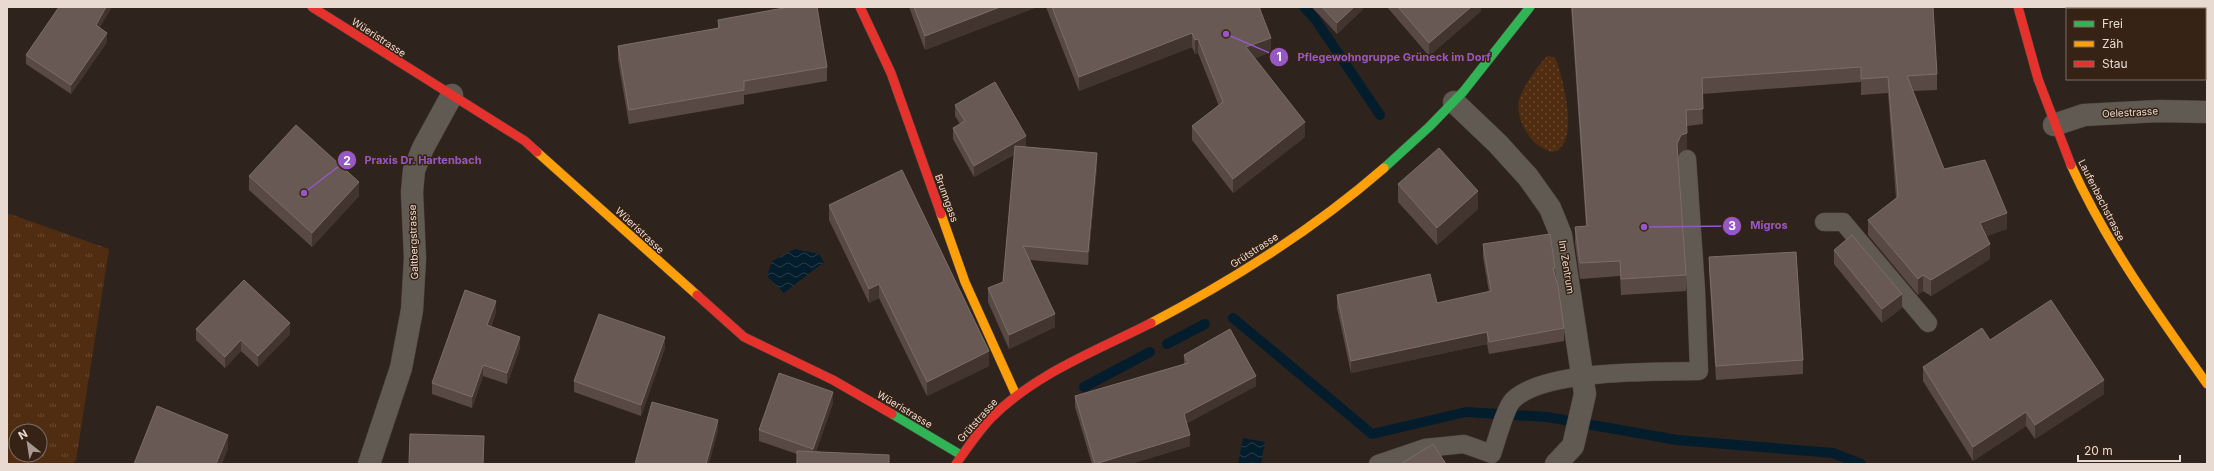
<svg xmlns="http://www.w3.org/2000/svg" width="2214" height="471" font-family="Inter,sans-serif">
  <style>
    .grass { fill: url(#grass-tufts); fill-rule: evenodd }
    .park { fill: url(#park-dots) }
    .water { fill: url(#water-waves) }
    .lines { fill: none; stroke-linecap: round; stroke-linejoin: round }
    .stream { stroke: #041d2c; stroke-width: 10 }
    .lane-casing { stroke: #4b423b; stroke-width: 19 }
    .street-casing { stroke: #4b423b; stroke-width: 23 }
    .fast-casing { stroke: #4b423b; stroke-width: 10 }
    .slow-casing { stroke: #4b423b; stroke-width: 10 }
    .jam-casing { stroke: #4b423b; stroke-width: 10 }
    .lane { stroke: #605a52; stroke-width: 18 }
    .street { stroke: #605a52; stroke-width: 22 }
    .fast { stroke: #30b455; stroke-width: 9 }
    .slow { stroke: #ff9f0a; stroke-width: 9 }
    .jam { stroke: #e5322d; stroke-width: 9 }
    .wall { fill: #594945 }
    .shaded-wall { fill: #42342e }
    .building { fill: #685954; stroke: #7c6d67 }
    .labels { text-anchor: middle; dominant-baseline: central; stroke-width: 3; stroke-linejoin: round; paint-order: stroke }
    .street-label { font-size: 10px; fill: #e8dad1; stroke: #372315 }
    .leader { fill: none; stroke: #9658c4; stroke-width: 1.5 }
    .callout-dot { fill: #9658c4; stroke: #372315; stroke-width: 1.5 }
    .mark-label { font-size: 12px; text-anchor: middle; font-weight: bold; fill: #fff }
    .callout-label { font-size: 11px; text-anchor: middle; font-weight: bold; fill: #9658c4; stroke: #372315; stroke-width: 3; stroke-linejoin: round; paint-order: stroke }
  </style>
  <defs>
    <pattern id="grass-tufts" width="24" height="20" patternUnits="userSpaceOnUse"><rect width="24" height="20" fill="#502d11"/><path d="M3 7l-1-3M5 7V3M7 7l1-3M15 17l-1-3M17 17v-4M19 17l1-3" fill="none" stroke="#694b33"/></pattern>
    <pattern id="park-dots" width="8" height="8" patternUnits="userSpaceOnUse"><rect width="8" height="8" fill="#502d11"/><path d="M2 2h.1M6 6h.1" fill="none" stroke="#694b33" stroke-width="1.8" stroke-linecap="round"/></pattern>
    <pattern id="water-waves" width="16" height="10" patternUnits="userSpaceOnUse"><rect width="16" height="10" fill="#041d2c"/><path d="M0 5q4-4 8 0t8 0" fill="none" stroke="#293d4a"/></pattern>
  </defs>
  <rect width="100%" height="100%" fill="#2f241d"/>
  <!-- grass -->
  <path class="grass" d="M 7,213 L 109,249 L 76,460 L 73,464 L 7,464 ZM 16,431 L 40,431 L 40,455 L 16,455 Z"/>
  <!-- park -->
  <path class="park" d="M 1548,56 L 1553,57 L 1556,60 C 1563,78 1581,147 1552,152 C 1532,148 1515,120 1519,100 C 1521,91 1540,61 1548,56 Z"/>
  <!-- water -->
  <g class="water">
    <polygon points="795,249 819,254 824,262 784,293 767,276 772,261"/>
    <polygon points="1243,438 1265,442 1261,464 1238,464"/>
  </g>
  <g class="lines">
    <!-- stream -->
    <g class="stream">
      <polyline points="1304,7 1315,19 1380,115"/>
      <polyline points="1233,318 1372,434 1466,412 1547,417 1677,440 1833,453 1861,464"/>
      <polyline points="1167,344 1205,324"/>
      <polyline points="1084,387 1150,352"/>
    </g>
    <defs>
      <g id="lane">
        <polyline points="1824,222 1843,222 1928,323"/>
        <path d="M 1378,464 L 1425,448 L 1464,444 L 1492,454 C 1496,443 1505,408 1513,400 C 1545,369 1654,372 1699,371 L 1696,290 L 1687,159"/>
      </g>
      <g id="street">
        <polyline points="1454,102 1498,144 1528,177 1550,208 1561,235 1585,394 1573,446 1556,464"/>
        <polyline points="2054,125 2084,115 2159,111 2207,112"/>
        <polyline points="369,464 401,368 412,310 415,258 412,192 414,170 423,148 452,95"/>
      </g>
      <g id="fast">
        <polyline points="1384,168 1429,127 1463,92 1530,7"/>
        <polyline points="892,414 961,455"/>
      </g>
      <g id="slow">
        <polyline points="537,152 697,295"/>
        <path d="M 2071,165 C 2107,245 2157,313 2207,384"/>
        <polyline points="941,214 965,282 1016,395"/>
        <path d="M 1151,323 C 1233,280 1314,229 1384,168"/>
      </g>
      <g id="jam">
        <polyline points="312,7 525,141 537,152"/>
        <polyline points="860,7 891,73 941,214"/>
        <polyline points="2018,7 2038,79 2071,165"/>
        <polyline points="697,295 744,337 833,380 892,414"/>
        <path d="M 956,464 C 967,448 978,432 991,418 C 1036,373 1096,351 1151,323"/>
      </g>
    </defs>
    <!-- lane casing -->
    <use href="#lane" class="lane-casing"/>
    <!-- street casing -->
    <use href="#street" class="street-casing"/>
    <!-- fast casing -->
    <use href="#fast" class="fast-casing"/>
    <!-- slow casing -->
    <use href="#slow" class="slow-casing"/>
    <!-- jam casing -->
    <use href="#jam" class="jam-casing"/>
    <!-- lane -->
    <use href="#lane" class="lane"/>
    <!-- street -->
    <use href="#street" class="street"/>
    <!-- fast -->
    <use href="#fast" class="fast"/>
    <!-- slow -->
    <use href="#slow" class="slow"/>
    <!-- jam -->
    <use href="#jam" class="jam"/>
  </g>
  <!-- wall -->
  <g class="wall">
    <polygon points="909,7 1037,7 925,50"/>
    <polygon points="1046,7 1261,7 1261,13 1271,52 1255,58 1305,137 1233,193 1192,140 1192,126 1219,106 1198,53 1195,54 1192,47 1079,91"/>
    <polygon points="1312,7 1363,7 1363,9 1337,34"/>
    <polygon points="1387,7 1481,7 1481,11 1429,56"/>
    <polygon points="1571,7 1933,7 1937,74 1937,90 1913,91 1944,169 2007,229 1986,236 1990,259 1931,296 1923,291 1918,295 1868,235 1868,220 1896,198 1888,93 1861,95 1861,82 1702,94 1703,124 1687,126 1687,149 1681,151 1678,157 1686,275 1686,291 1621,295 1620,276 1580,279 1575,243 1575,227 1586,226"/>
    <polygon points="2121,7 2207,7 2207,28 2205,29 2205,9 2122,9"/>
    <polygon points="718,20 827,67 827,81 744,95 744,104 629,124 618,60 618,46 718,28"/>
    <polygon points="99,27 107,42 71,94 26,64 26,55"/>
    <polygon points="955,105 1026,147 1097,166 1088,265 1030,260 1055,327 1009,349 988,302 988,288 1003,282 1015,154 974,177 953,139 953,128 960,124 955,116"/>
    <polygon points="249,176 359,196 312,247 249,190"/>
    <polygon points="1398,184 1478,209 1437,245 1398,202"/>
    <polygon points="829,205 989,366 927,396 879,298 869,303 829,220"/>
    <polygon points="1483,244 1555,268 1555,276 1564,328 1564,341 1489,354 1487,344 1351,373 1337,308 1337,295 1437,303 1489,292 1483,257"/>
    <polygon points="1834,250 1902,308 1882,323 1834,264"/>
    <polygon points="1709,257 1803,360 1803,374 1716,380 1709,271"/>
    <polygon points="496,312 491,327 520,348 507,384 483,376 472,408 432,394 432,383"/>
    <polygon points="196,329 290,334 258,367 241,351 225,368 196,340"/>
    <polygon points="1990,340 2104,394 2035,439 2026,426 1973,461 1923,381 1923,367"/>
    <polygon points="665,348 641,416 574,392 574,381"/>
    <polygon points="1184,355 1256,386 1187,423 1190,446 1130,464 1092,464 1075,407 1075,396 1184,364"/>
    <polygon points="833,403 816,451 889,464 797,454 759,441 759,430"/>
  </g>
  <!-- shaded-wall -->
  <g class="shaded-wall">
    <polygon points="106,7 112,7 96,34 96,25"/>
    <polygon points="1000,7 1037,7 925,50 925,36"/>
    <polygon points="1257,7 1261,7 1261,15"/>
    <polygon points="1354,7 1363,7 1363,9 1337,34 1337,23"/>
    <polygon points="1471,7 1481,7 1481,11 1429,56 1429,43"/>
    <polygon points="2207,17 2207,28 2205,29 2205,18"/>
    <polygon points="107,33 107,42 71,94 71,85"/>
    <polygon points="1192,33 1192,47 1079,91 1079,77"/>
    <polygon points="1271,38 1271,52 1246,62 1246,47"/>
    <polygon points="1198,39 1198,53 1195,54 1195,40"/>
    <polygon points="1305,122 1305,137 1233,193 1233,179"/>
    <polygon points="1687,133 1687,149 1681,151 1677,159 1677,144 1681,135"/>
    <polygon points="1026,136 1026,147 974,177 974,166"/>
    <polygon points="1097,153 1097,166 1088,265 1088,252"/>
    <polygon points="359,182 359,196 312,247 312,233"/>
    <polygon points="1478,191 1478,209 1437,245 1437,228"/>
    <polygon points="2007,213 2007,229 1980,239 1980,223"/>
    <polygon points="1990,244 1990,259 1931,296 1931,280"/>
    <polygon points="1923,275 1923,291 1918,295 1918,279"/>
    <polygon points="879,284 879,298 869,303 869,289"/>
    <polygon points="1902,294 1902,308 1882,323 1882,309"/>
    <polygon points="496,301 496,312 487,336 487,325"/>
    <polygon points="1055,314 1055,327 1009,349 1009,335"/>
    <polygon points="290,323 290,334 258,367 258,356"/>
    <polygon points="1487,332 1487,344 1351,373 1351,361"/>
    <polygon points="520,337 520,348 507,384 507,373"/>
    <polygon points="665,337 665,348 641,416 641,405"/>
    <polygon points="241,340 241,351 225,368 225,357"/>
    <polygon points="989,351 989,366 927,396 927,382"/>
    <polygon points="483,365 483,376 472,408 472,397"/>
    <polygon points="1256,376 1256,386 1184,425 1184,414"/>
    <polygon points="2104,380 2104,394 2035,439 2035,425"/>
    <polygon points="833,392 833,403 813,459 813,449"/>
    <polygon points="2026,412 2026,426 1973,461 1973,447"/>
    <polygon points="718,420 718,431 709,464 706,464"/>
    <polygon points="228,435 228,449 222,464 216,464"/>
    <polygon points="1190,435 1190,446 1130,464 1095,464"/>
  </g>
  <!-- building -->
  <g class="building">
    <polygon points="59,7 106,7 96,25 107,33 71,85 26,55"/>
    <polygon points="789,7 817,7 827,67 744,81 744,90 629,110 618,46 719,28 718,20"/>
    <polygon points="914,7 1000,7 925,36"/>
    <polygon points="1052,7 1259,7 1271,38 1246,47 1305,122 1233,179 1192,126 1223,102 1198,39 1195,40 1192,33 1079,77"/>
    <polygon points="1322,7 1354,7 1337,23"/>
    <polygon points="1398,7 1471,7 1429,43"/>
    <polygon points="1572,7 1933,7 1937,74 1907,76 1944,169 1985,160 2007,213 1980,223 1990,244 1931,280 1923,275 1918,279 1868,220 1898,197 1888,77 1861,79 1861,67 1702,78 1703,109 1686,110 1687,133 1681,135 1677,144 1686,275 1621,279 1620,261 1580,263 1575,227 1587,226"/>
    <polygon points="2124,7 2207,7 2207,17 2205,18 2205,9 2125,9"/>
    <polygon points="995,82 1026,136 974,166 953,128 965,121 955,105"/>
    <polygon points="296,125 359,182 312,233 249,176"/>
    <polygon points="1015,146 1097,153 1088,252 1023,246 1055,314 1009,335 988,288 1003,282"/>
    <polygon points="1439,148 1478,191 1437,228 1398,184"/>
    <polygon points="902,170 989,351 927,382 879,284 869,289 829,205"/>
    <polygon points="1550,234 1555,268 1553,268 1558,286 1564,328 1489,342 1487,332 1351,361 1337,295 1430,274 1437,303 1491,291 1483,244"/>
    <polygon points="1852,235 1902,294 1882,309 1834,250"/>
    <polygon points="1796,252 1803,360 1716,366 1709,257"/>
    <polygon points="244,280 290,323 258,356 241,340 225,357 196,329"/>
    <polygon points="465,290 496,301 487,325 520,337 507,373 483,365 472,397 432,383"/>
    <polygon points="2051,300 2104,380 2035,425 2026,412 1973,447 1923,367 1982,328 1990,340"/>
    <polygon points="599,314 665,337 641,405 574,381"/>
    <polygon points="1230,329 1256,376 1184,414 1190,435 1095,464 1075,396 1188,363 1184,355"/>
    <polygon points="779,373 833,392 813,449 759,430"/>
    <polygon points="652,402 718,420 706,464 635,464"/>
    <polygon points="157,406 228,435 216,464 134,464"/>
    <polygon points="410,434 484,436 483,464 409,464"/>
    <polygon points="1433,444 1446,464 1401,464"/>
    <polygon points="797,451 889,455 889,464 797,464"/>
  </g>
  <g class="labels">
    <!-- street labels -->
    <g class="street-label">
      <text transform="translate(379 37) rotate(33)">Wüeristrasse</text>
      <text transform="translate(2130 112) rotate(-3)">Oelestrasse</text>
      <text transform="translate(947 198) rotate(70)">Brunngass</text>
      <text transform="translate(2102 200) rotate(63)">Laufenbachstrasse</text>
      <text transform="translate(640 230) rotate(43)">Wüeristrasse</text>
      <text transform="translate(413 242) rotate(-92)">Galtbergstrasse</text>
      <text transform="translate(1254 250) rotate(-33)">Grütstrasse</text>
      <text transform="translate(1567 267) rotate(81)">Im Zentrum</text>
      <text transform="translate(905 409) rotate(31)">Wüeristrasse</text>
      <text transform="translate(977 420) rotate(-48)">Grütstrasse</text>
    </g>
  </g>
  <!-- callouts -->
  <path class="leader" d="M1226 34L1279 57M304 193L347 160M1644 227L1732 226"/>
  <g class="callout-dot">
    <circle cx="1226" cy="34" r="4"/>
    <circle cx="304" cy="193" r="4"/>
    <circle cx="1644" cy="227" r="4"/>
    <circle cx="1279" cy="57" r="10"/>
    <circle cx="347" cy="160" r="10"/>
    <circle cx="1732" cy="226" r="10"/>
  </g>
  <g class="mark-label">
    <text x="1279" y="61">1</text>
    <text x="347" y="165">2</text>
    <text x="1732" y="230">3</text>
  </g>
  <g class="callout-label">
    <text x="1394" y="61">Pflegewohngruppe Grüneck im Dorf</text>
    <text x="423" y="164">Praxis Dr. Hartenbach</text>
    <text x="1769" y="229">Migros</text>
  </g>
  <!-- border -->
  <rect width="2214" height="471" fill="none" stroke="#e8dad1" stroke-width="16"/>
  <!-- legend -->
  <rect x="2066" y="8" width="140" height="72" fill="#372315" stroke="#7e6c60"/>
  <rect x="2074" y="21" width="20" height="6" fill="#30b455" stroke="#7e6c60"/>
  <text x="2102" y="28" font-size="12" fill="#e8dad1">Frei</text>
  <rect x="2074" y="41" width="20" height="6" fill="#ff9f0a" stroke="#7e6c60"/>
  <text x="2102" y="48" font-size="12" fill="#e8dad1">Zäh</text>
  <rect x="2074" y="61" width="20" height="6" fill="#e5322d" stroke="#7e6c60"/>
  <text x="2102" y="68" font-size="12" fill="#e8dad1">Stau</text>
  <!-- north arrow -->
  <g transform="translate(28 443) rotate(330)"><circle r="19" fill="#372315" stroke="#7e6c60"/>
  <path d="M0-3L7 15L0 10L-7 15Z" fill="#a79a92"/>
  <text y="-6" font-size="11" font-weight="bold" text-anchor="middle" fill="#e8dad1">N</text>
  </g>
  <!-- scale -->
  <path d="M2078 455v6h102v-6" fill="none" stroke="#e8dad1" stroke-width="2"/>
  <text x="2084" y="455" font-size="12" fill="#e8dad1" stroke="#372315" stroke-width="3" paint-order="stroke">20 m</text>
</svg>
